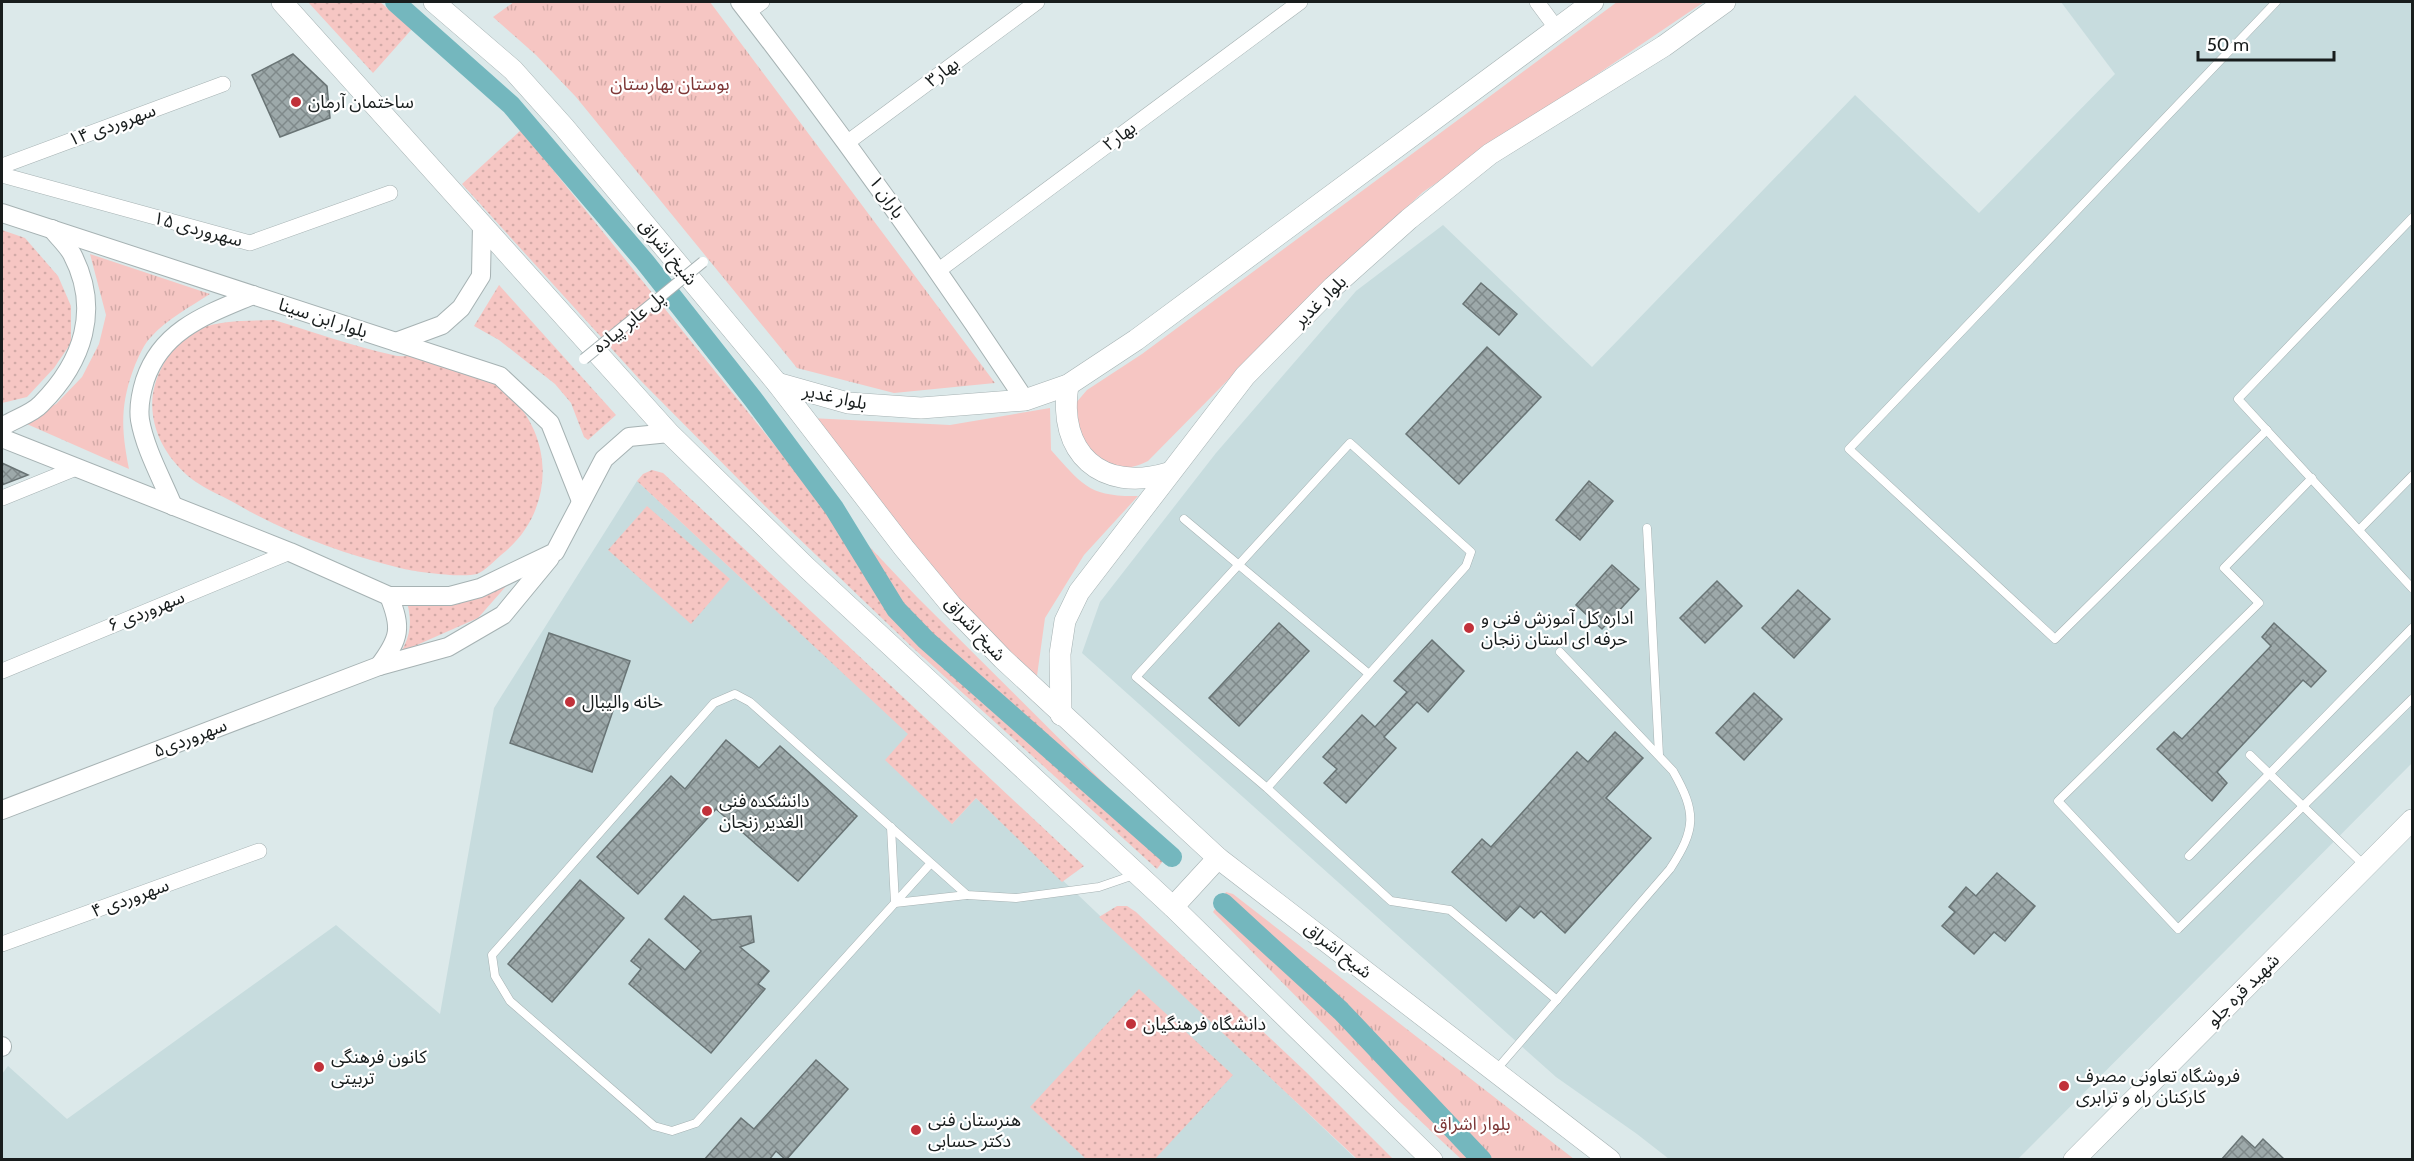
<svg xmlns="http://www.w3.org/2000/svg" width="2414" height="1161" font-family="Cabin,'Noto Sans Arabic',sans-serif">
  <style>
    .built { fill: #c7dcde }
    .grass { fill: url(#grass-dots) }
    .park { fill: url(#park-tufts) }
    .garden { fill: #f6c6c3 }
    .lines { fill: none; stroke-linecap: round; stroke-linejoin: round }
    .canal { stroke: #74b7be; stroke-width: 20 }
    .building { fill: url(#building-cross-hatch); stroke: #697475; stroke-width: 1.5 }
    .service-casing { stroke: #a6b2b3; stroke-width: 9 }
    .minor-casing { stroke: #a6b2b3; stroke-width: 16 }
    .tertiary-casing { stroke: #a6b2b3; stroke-width: 20 }
    .secondary-casing { stroke: #a6b2b3; stroke-width: 22 }
    .service { stroke: #fff; stroke-width: 8 }
    .minor { stroke: #fff; stroke-width: 15 }
    .tertiary { stroke: #fff; stroke-width: 18 }
    .secondary { stroke: #fff; stroke-width: 21 }
    .pedestrian-bridge-casing { stroke: #a6b2b3; stroke-width: 12; stroke-linecap: butt }
    .pedestrian-bridge { stroke: #fff; stroke-width: 10 }
    .poi-dot { fill: #c1313a; stroke: #fff; stroke-width: 2 }
    .labels { text-anchor: middle; dominant-baseline: central; stroke-width: 4.5; stroke-linejoin: round; paint-order: stroke }
    .street-label { font-size: 18px; fill: #181d1d; stroke: #fff }
    .park-label { font-size: 18px; fill: #7d3736; stroke: #fff }
    .poi-label { font-size: 18px; fill: #181d1d; stroke: #fff; text-anchor: start }
  </style>
  <defs>
    <pattern id="grass-dots" width="8" height="8" patternUnits="userSpaceOnUse" patternTransform="scale(1.5)"><rect width="8" height="8" fill="#f6c6c3"/><path d="M2 2h.1M6 6h.1" fill="none" stroke="#d2aaa7" stroke-width="1.8" stroke-linecap="round"/></pattern>
    <pattern id="park-tufts" width="24" height="20" patternUnits="userSpaceOnUse" patternTransform="scale(1.5)"><rect width="24" height="20" fill="#f6c6c3"/><path d="M3 7l-1-3M5 7V3M7 7l1-3M15 17l-1-3M17 17v-4M19 17l1-3" fill="none" stroke="#d2aaa7"/></pattern>
    <pattern id="building-cross-hatch" width="8" height="8" patternUnits="userSpaceOnUse" patternTransform="scale(1.5)"><rect width="8" height="8" fill="#9da9aa"/><path d="M0 0l8 8M0 8l8-8" fill="none" stroke="#7f898a"/></pattern>
  </defs>
  <rect width="100%" height="100%" fill="#dce9ea"/>
  <!-- built -->
  <g class="built">
    <polygon points="2061,2 2412,2 2412,763 2018,1159 1669,1159 1637,1134 1556,1077 1082,653 1100,602 1216,453 1356,291 1443,225 1592,367 1855,95 1979,213 2115,74"/>
    <polygon points="637,481 909,734 952,824 976,798 1356,1159 2,1159 2,1074 8,1066 67,1119 336,925 440,1014 494,708"/>
  </g>
  <!-- grass -->
  <g class="grass">
    <polygon points="308,2 380,2 412,29 373,73"/>
    <polygon points="521,130 780,452 917,597 1171,850 1157,869 913,648 766,507 641,381 462,184"/>
    <polygon points="2,230 25,238 58,276 71,306 71,343 54,368 27,397 2,403"/>
    <polygon points="499,285 616,415 588,440 584,437 571,403 555,384 499,340 474,326"/>
    <path d="M 274,320 C 313,332 353,346 393,355 C 403,358 413,355 423,356 C 452,361 486,374 507,393 C 557,438 554,514 501,555 C 495,560 485,571 477,574 C 462,578 415,572 400,568 C 341,553 286,533 233,502 C 218,494 201,487 188,476 C 157,449 142,409 160,371 C 186,317 223,322 274,320 Z"/>
    <polygon points="652,470 663,473 1084,866 1062,882 976,798 952,824 885,760 908,734 637,481 643,474"/>
    <polygon points="647,506 730,579 691,624 608,550"/>
    <path d="M 508,584 L 478,618 L 401,652 C 411,635 412,621 407,602 Z"/>
    <polygon points="1117,906 1127,906 1136,912 1306,1072 1393,1159 1357,1159 1099,917"/>
    <polygon points="1139,989 1233,1075 1155,1159 1086,1159 1030,1107"/>
  </g>
  <!-- park -->
  <g class="park">
    <polygon points="514,2 710,2 995,383 894,393 797,368 576,97 536,55 493,17"/>
    <path d="M 90,254 L 210,294 C 190,307 167,319 151,337 C 144,344 139,356 135,365 C 120,404 121,428 129,469 L 20,421 L 56,404 L 82,377 L 99,344 L 106,315 Z"/>
    <polygon points="1226,892 1233,894 1574,1159 1461,1159 1399,1101 1213,912"/>
  </g>
  <!-- garden -->
  <g class="garden">
    <path d="M 1617,2 L 1704,2 L 1423,192 L 1294,313 L 1148,461 C 1131,470 1106,473 1091,457 C 1080,445 1078,420 1075,404 L 1087,390 L 1142,354 Z"/>
    <path d="M 1050,408 L 1051,450 C 1082,484 1088,497 1138,496 L 1084,555 L 1045,618 L 1036,683 L 955,597 L 810,418 L 950,425 Z"/>
  </g>
  <g class="lines">
    <!-- canal -->
    <g class="canal">
      <polyline points="395,2 511,105 645,262 753,399 834,508 896,609 926,640 1172,857"/>
      <polyline points="1223,903 1341,1011 1482,1160"/>
    </g>
  </g>
  <!-- building -->
  <g class="building">
    <polygon points="293,54 327,86 330,118 280,137 252,75"/>
    <polygon points="1481,283 1517,314 1499,335 1463,304"/>
    <polygon points="1487,347 1541,397 1459,484 1406,434"/>
    <polygon points="2,463 28,475 2,485"/>
    <polygon points="1589,481 1613,501 1580,540 1556,520"/>
    <polygon points="1612,565 1639,589 1602,629 1576,605"/>
    <polygon points="1717,581 1742,606 1705,643 1680,618"/>
    <polygon points="1798,590 1830,619 1794,658 1762,628"/>
    <polygon points="1279,623 1309,651 1239,726 1209,698"/>
    <polygon points="2274,623 2326,671 2311,687 2303,680 2217,772 2227,783 2212,801 2157,749 2174,732 2182,739 2271,646 2262,637"/>
    <polygon points="549,633 630,661 592,772 510,743"/>
    <polygon points="1432,640 1464,671 1428,712 1417,702 1384,737 1396,748 1346,803 1324,783 1337,769 1323,757 1362,715 1375,727 1407,692 1394,681"/>
    <polygon points="1754,693 1782,719 1744,760 1716,733"/>
    <polygon points="1615,732 1643,758 1606,798 1651,838 1565,933 1541,911 1534,918 1520,906 1506,921 1452,872 1482,839 1491,847 1577,752 1588,762"/>
    <polygon points="726,740 759,768 780,746 857,816 798,881 716,809 638,894 597,857 671,776 685,789"/>
    <polygon points="1997,873 2035,906 2005,941 1994,932 1974,954 1942,926 1955,912 1949,907 1966,887 1976,896"/>
    <polygon points="580,880 624,918 552,1002 508,964"/>
    <polygon points="684,896 712,920 751,916 754,942 740,947 769,971 758,984 765,989 711,1053 629,984 641,969 631,961 649,939 685,970 701,951 665,919"/>
    <polygon points="816,1060 848,1089 786,1160 776,1151 769,1160 704,1160 741,1118 754,1129"/>
    <polygon points="2242,1136 2255,1148 2263,1139 2285,1160 2221,1160"/>
  </g>
  <g class="lines">
    <defs>
      <g id="service">
        <polyline points="2412,218 2238,399 2412,588"/>
        <polyline points="2267,430 2055,639 1849,449 2276,2"/>
        <polyline points="2312,478 2224,568 2259,603 2058,801 2178,929 2412,699"/>
        <polyline points="1184,519 1369,674"/>
        <polyline points="1647,528 1659,755"/>
        <polyline points="2359,530 2412,476"/>
        <polyline points="2250,755 2365,866"/>
        <polyline points="1267,788 1466,566 1471,552 1350,443 1136,677 1260,782 1267,788 1391,901 1450,910 1557,1000"/>
        <polyline points="891,827 895,903 967,895"/>
        <polyline points="2189,856 2412,628"/>
        <polyline points="931,863 696,1123 672,1131 654,1126 510,1001 495,976 492,955 714,703 735,694 750,702 967,895 1016,898 1099,887 1134,875"/>
        <path d="M 1496,1070 L 1670,869 C 1696,829 1697,813 1673,771 L 1560,652"/>
      </g>
      <g id="minor">
        <polyline points="1537,2 1557,29"/>
        <polyline points="748,12 762,2"/>
        <polyline points="848,142 1037,2"/>
        <polyline points="2,166 223,84"/>
        <polyline points="2,175 250,243 390,193"/>
        <polyline points="939,270 1300,2"/>
        <polyline points="2,498 76,468"/>
        <polyline points="2,671 290,552"/>
        <polyline points="2,944 259,851"/>
      </g>
      <g id="tertiary">
        <path d="M 740,2 C 840,131 935,264 1025,400"/>
        <polyline points="2,213 500,376 550,423 581,501"/>
        <polyline points="396,342 442,325 461,308 481,276 482,225"/>
        <path d="M 2,427 C 14,419 32,414 41,404 C 83,362 101,309 72,254 C 67,245 58,237 52,229"/>
        <polyline points="2,438 290,552 389,596 450,596 480,588 555,552 604,459 629,437 669,433"/>
        <path d="M 173,506 C 162,479 145,449 140,420 C 138,406 141,393 145,380 C 162,329 208,314 253,295"/>
        <path d="M 379,666 C 400,638 402,628 389,596"/>
        <polyline points="2,810 379,666 448,647 503,615 550,558"/>
        <polyline points="2,1046 2,1047"/>
      </g>
      <g id="secondary">
        <polyline points="282,2 669,433 807,568 1173,907 1432,1160"/>
        <polyline points="434,2 513,70 564,127 777,383 904,548 951,605 1003,659 1218,858 1610,1160"/>
        <polyline points="777,383 848,403 921,408 1025,400 1068,385 1136,340 1593,2"/>
        <path d="M 1068,385 C 1057,453 1101,493 1168,473"/>
        <polyline points="1061,715 1060,654 1065,621 1079,592 1245,376 1333,287 1409,219 1490,154 1664,46 1725,2"/>
        <polyline points="1173,907 1218,858"/>
        <polyline points="2074,1160 2412,820"/>
      </g>
    </defs>
    <!-- service casing -->
    <use href="#service" class="service-casing"/>
    <!-- minor casing -->
    <use href="#minor" class="minor-casing"/>
    <!-- tertiary casing -->
    <use href="#tertiary" class="tertiary-casing"/>
    <!-- secondary casing -->
    <use href="#secondary" class="secondary-casing"/>
    <!-- service -->
    <use href="#service" class="service"/>
    <!-- minor -->
    <use href="#minor" class="minor"/>
    <!-- tertiary -->
    <use href="#tertiary" class="tertiary"/>
    <!-- secondary -->
    <use href="#secondary" class="secondary"/>
    <defs>
      <polyline id="pedestrian-bridge" points="584,359 703,262"/>
    </defs>
    <!-- pedestrian-bridge casing -->
    <use href="#pedestrian-bridge" class="pedestrian-bridge-casing"/>
    <!-- pedestrian-bridge -->
    <use href="#pedestrian-bridge" class="pedestrian-bridge"/>
  </g>
  <!-- markers -->
  <g class="poi-dot">
    <circle cx="296" cy="102" r="6"/>
    <circle cx="1469" cy="628" r="6"/>
    <circle cx="570" cy="702" r="6"/>
    <circle cx="707" cy="811" r="6"/>
    <circle cx="1131" cy="1024" r="6"/>
    <circle cx="319" cy="1067" r="6"/>
    <circle cx="2064" cy="1086" r="6"/>
    <circle cx="916" cy="1130" r="6"/>
  </g>
  <g class="labels">
    <!-- street labels -->
    <g class="street-label">
      <text transform="translate(942 72) rotate(-37)">بهار۳</text>
      <text transform="translate(112 125) rotate(-20)">سهروردی ۱۴</text>
      <text transform="translate(1119 136) rotate(-37)">بهار۲</text>
      <text transform="translate(887 197) rotate(55)">باران ۱</text>
      <text transform="translate(198 229) rotate(15)">سهروردی ۱۵</text>
      <text transform="translate(668 252) rotate(50)">شیخ اشراق</text>
      <text transform="translate(1320 301) rotate(-44)">بلوار غدیر</text>
      <text transform="translate(323 318) rotate(18)">بلوار ابن سینا</text>
      <text transform="translate(629 322) rotate(-39)">پل عابر پیاده</text>
      <text transform="translate(835 397) rotate(12)">بلوار غدیر</text>
      <text transform="translate(146 611) rotate(-22)">سهروردی ۶</text>
      <text transform="translate(975 629) rotate(47)">شیخ اشراق</text>
      <text transform="translate(190 738) rotate(-21)">سهروردی۵</text>
      <text transform="translate(130 898) rotate(-20)">سهروردی ۴</text>
      <text transform="translate(1338 950) rotate(38)">شیخ اشراق</text>
      <text transform="translate(2243 990) rotate(-45)">شهید قره جلو</text>
    </g>
    <!-- park labels -->
    <g class="park-label">
      <text x="670" y="84">بوستان بهارستان</text>
      <text x="1472" y="1124">بلوار اشراق</text>
    </g>
    <!-- poi labels -->
    <g class="poi-label">
      <text x="308" y="102">ساختمان آرمان</text>
      <text x="1481" y="618">اداره کل آموزش فنی و<tspan x="1481" dy="21">حرفه ای استان زنجان</tspan></text>
      <text x="582" y="702">خانه والیبال</text>
      <text x="719" y="801">دانشکده فنی<tspan x="719" dy="21">الغدیر زنجان</tspan></text>
      <text x="1143" y="1024">دانشگاه فرهنگیان</text>
      <text x="331" y="1057">کانون فرهنگی<tspan x="331" dy="21">تربیتی</tspan></text>
      <text x="2076" y="1076">فروشگاه تعاونی مصرف<tspan x="2076" dy="21">کارکنان راه و ترابری</tspan></text>
      <text x="928" y="1120">هنرستان فنی<tspan x="928" dy="21">دکتر حسابی</tspan></text>
    </g>
  </g>
  <!-- border -->
  <rect width="2414" height="1161" fill="none" stroke="#181d1d" stroke-width="6"/>
  <!-- scale -->
  <path d="M2198 51v9h136v-9" fill="none" stroke="#181d1d" stroke-width="3"/>
  <text x="2207" y="51" font-size="18" fill="#181d1d" stroke="#ffffff" stroke-width="4.5" paint-order="stroke">50 m</text>
</svg>
